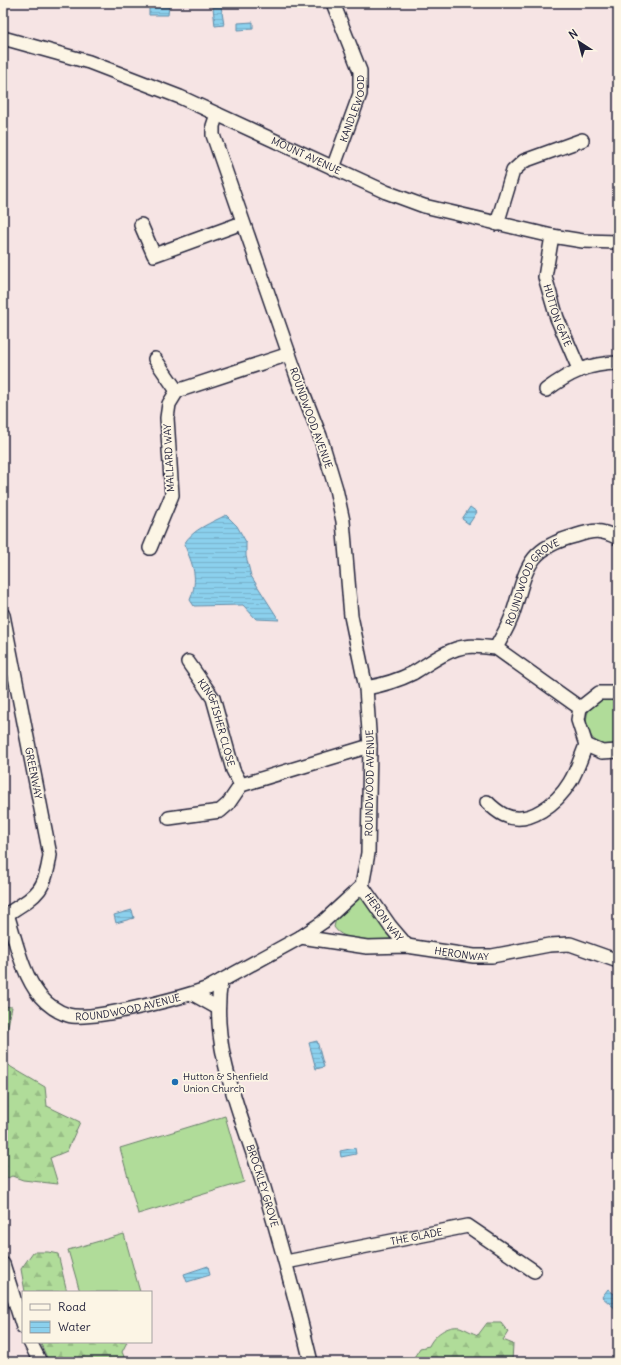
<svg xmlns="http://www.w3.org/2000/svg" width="621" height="1365" font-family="Delius,sans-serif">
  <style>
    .grass { fill: #b0dc99; stroke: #697f6a }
    .forest { fill: url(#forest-firs); stroke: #697f6a }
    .water { fill: url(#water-rules); stroke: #618aa6 }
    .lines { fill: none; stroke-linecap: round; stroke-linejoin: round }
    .street-casing { stroke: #22223b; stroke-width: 16 }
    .street { stroke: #fcf5e5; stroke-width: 13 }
    .poi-dot { fill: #1f6fb2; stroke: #fcf5e5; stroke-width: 1.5 }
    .labels { text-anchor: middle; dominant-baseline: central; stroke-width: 3.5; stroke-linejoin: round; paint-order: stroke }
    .street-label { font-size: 10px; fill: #22223b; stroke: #fcf5e5 }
    .poi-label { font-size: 10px; fill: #22223b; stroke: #fcf5e5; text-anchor: start }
  </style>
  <defs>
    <pattern id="forest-firs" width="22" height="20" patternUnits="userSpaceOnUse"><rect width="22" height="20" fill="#b0dc99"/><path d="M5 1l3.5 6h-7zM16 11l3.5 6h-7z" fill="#97bc85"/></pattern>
    <pattern id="water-rules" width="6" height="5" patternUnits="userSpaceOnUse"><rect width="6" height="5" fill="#8bd0ed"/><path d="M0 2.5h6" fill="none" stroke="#78b2cc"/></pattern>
  </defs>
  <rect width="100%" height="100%" fill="#f6e4e4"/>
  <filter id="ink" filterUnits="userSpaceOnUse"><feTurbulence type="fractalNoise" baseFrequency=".025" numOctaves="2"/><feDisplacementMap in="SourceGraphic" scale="8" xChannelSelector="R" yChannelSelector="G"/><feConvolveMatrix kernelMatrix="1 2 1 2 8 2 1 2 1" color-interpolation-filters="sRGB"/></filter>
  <g filter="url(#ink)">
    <!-- grass -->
    <g class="grass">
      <path d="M 618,697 L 618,744 C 584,754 574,705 605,698 C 609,697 614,698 618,697 Z"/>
      <path d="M 362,893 L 396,936 L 394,941 C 376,941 344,943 334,927 L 336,919 Z"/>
      <polygon points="225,1116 244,1182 138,1214 120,1148"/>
      <polygon points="124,1234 140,1292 80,1292 68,1250"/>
    </g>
    <!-- forest -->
    <g class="forest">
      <polygon points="3,1006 12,1007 6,1035 3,1039"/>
      <polygon points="3,1059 11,1067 45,1087 47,1106 80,1122 67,1151 50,1158 58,1184 23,1180 12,1176 3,1180"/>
      <polygon points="33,1252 48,1252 58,1254 67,1292 25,1292 21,1269"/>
      <path d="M 487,1323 L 501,1323 L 508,1332 L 503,1340 L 513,1344 L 512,1362 L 411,1362 L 420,1348 L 429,1346 C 434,1335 447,1325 460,1327 C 466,1329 472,1333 478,1335 Z"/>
      <polygon points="40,1342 127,1342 122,1352 126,1361 129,1362 49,1362"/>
      <polygon points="173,1357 175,1362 147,1362 159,1358"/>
    </g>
    <!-- water -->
    <g class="water">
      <polygon points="149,5 169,6 168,15 149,15"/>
      <polygon points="221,6 224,25 215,26 213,7"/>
      <polygon points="253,22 253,29 238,30 238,23"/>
      <polygon points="470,507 477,512 469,524 462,519"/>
      <path d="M 226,515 L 237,526 L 246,542 L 246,556 L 251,576 L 279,620 L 256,619 L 243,605 L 194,606 L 190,600 C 199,578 193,565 184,544 C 193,529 211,523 226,515 Z"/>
      <polygon points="132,910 134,918 116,923 114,915"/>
      <polygon points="317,1041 324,1067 316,1069 309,1043"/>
      <polygon points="355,1148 356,1154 341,1157 340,1151"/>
      <polygon points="208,1266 210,1275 187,1282 184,1274"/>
      <polygon points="608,1289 618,1297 617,1310 602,1297"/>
    </g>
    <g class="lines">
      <defs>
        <g id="street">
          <path id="s1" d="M 3,38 L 89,62 L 180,97 L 386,192 L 424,206 L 552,236 L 583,241 L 618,242"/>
          <path id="s2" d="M 333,168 L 360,94 L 360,71 L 333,3"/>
          <polyline points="497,224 513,171 524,161 582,140"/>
          <polyline points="141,225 154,255 242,223"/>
          <path id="s3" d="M 552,236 L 545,277 L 557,318 L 579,369"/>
          <path d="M 546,390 C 569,373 589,363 618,363"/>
          <polyline points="177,391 289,354"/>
          <polyline points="150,548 172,495 167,418 169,404 177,391 155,359"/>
          <path id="s4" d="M 3,615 L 50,855 C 45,892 37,895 7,914 L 3,915"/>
          <path id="s5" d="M 496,648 C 501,638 508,627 512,616 C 527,572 524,549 575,536 C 594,530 600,529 618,538"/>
          <path id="s6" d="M 188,662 L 213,698 L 233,770 L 241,785 L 370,746"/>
          <path d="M 366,688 C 383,685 397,681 413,673 C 427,665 440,654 456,649 C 469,644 483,647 496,648 L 580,708 L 578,720 L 586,745 C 581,757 577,771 570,782 C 558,802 529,827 504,815 C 498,812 492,807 487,802"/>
          <polyline points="580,708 599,693 618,693"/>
          <polyline points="586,745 602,752 618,751"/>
          <polyline points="169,818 220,811 228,804 241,785"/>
          <path id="s7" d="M 362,886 L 390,926 L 407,946"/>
          <path id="s8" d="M 7,914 C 16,941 22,974 40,996 C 47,1004 58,1012 68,1015 C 90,1022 184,997 208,988 L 301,937 L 323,922 L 362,886 L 368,853 L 370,746 L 366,688 L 351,616 L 343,521 L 336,489 L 320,436 L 297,377 L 213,135 L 213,126 L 217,114"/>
          <path id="s9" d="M 301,937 L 367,947 L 407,946 L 474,956 L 492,956 L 549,945 L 570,944 L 618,961"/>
          <path id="s10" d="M 221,981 C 209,1048 243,1118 262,1181 C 280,1241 296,1301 311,1362"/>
          <polyline points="193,994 218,1008"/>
          <path id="s11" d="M 286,1262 L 468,1226 L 534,1271"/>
          <polyline points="3,1264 23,1327"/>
          <polyline points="30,1342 40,1362"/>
        </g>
      </defs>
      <!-- street casing -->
      <use href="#street" class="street-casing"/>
      <!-- street -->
      <use href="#street" class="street"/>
    </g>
  </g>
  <!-- markers -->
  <circle class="poi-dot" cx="175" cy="1082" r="4"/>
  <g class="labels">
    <!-- street labels -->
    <g class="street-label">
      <text stroke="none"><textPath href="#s2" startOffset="63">KANDLEWOOD</textPath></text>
      <text stroke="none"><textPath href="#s1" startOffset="326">MOUNT AVENUE</textPath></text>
      <text stroke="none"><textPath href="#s3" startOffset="82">HUTTON GATE</textPath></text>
      <text transform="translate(311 418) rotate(70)">ROUNDWOOD AVENUE</text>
      <text transform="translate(169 458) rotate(-93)">MALLARD WAY</text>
      <text stroke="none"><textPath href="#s5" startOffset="77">ROUNDWOOD GROVE</textPath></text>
      <text stroke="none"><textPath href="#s6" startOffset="68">KINGFISHER CLOSE</textPath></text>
      <text stroke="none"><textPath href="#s4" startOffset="161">GREENWAY</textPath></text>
      <text stroke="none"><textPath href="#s8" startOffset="556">ROUNDWOOD AVENUE</textPath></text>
      <text stroke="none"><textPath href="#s7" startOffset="38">HERON WAY</textPath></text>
      <text stroke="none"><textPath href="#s9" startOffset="162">HERONWAY</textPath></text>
      <text stroke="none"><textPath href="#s8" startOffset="184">ROUNDWOOD AVENUE</textPath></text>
      <text stroke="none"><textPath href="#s10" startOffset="211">BROCKLEY GROVE</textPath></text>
      <text stroke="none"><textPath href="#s11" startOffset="133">THE GLADE</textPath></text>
    </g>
    <!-- poi labels -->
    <g class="poi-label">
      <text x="183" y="1076">Hutton &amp; Shenfield<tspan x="183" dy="12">Union Church</tspan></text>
    </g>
  </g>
  <!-- margin -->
  <rect width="621" height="1365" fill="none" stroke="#fcf5e5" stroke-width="16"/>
  <rect x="8" y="8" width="605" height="1349" fill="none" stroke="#22223b" stroke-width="1.5" filter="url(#ink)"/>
  <!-- legend -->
  <rect x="22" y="1291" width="130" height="52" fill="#fcf5e5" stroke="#a5a1a1"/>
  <rect x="30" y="1304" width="20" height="6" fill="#fcf5e5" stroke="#a5a1a1"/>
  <text x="58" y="1311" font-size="12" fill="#22223b">Road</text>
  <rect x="30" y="1321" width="20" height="12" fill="url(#water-rules)" stroke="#a5a1a1"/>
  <text x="58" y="1331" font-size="12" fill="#22223b">Water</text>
  <!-- north arrow -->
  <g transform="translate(579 42) rotate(324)" stroke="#fcf5e5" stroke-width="3" paint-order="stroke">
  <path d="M0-3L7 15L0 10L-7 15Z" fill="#22223b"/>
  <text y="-6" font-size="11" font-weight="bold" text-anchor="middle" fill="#22223b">N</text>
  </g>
</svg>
